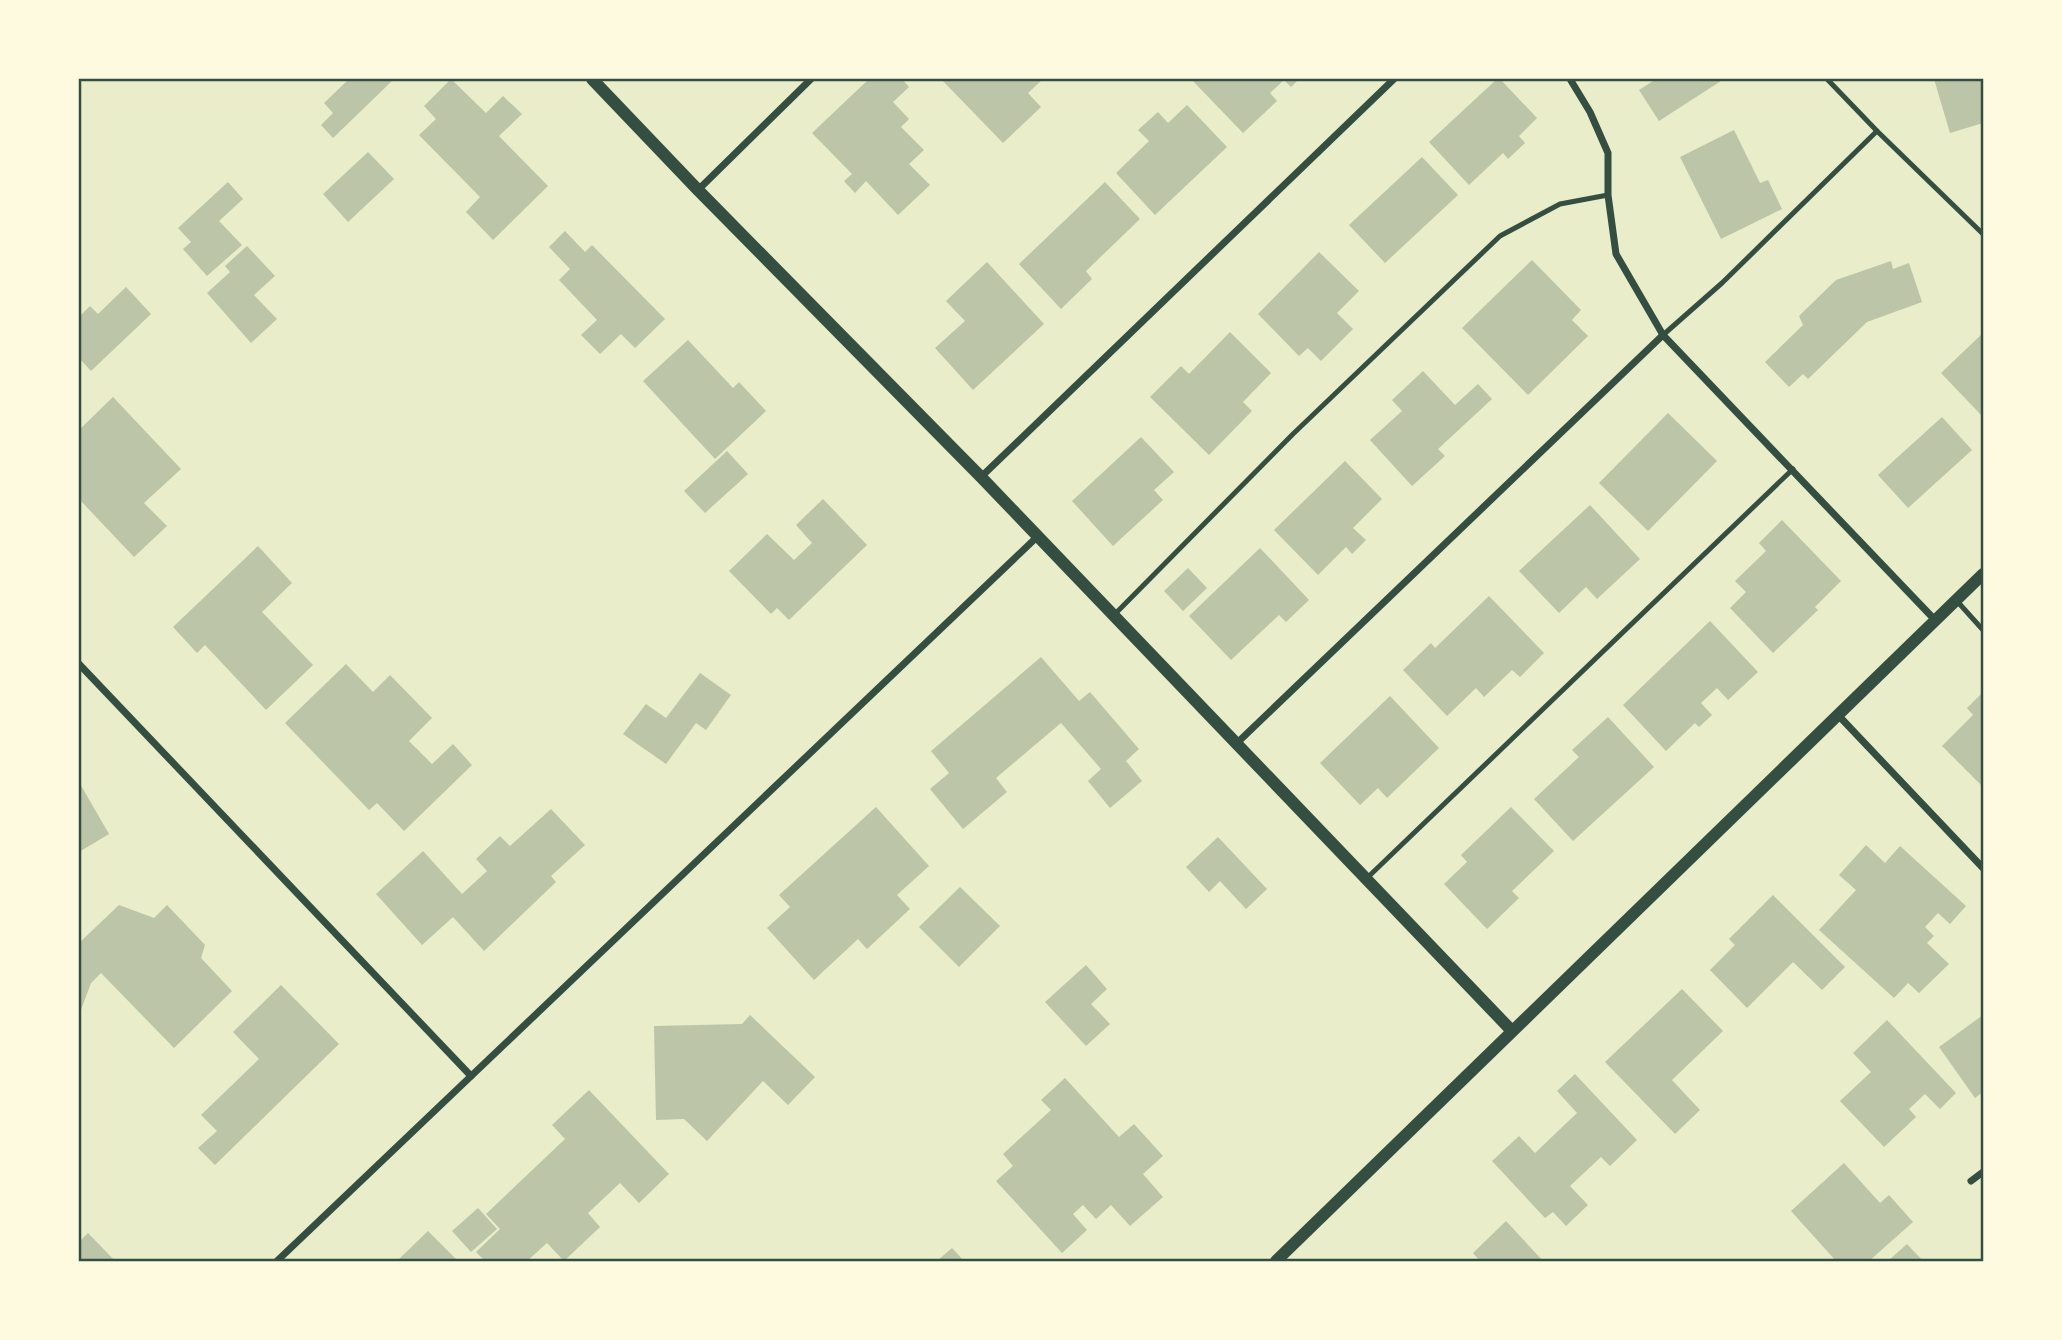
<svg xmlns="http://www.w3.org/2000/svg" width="2062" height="1340" font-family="'Roboto Serif',serif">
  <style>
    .building { fill: #bcc5a7 }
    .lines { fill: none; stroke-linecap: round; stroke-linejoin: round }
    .service { stroke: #344e41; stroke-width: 5 }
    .minor { stroke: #344e41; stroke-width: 7 }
    .tertiary { stroke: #344e41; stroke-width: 12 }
    .neatline { fill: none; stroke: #344e41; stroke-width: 2.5 }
  </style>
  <rect width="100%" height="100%" fill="#e9edc9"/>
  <!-- building -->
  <g class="building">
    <polygon points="349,79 390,79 392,81 333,138 321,125 333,113 324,103"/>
    <polygon points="451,79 486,113 503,96 522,114 499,136 548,186 493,240 466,212 480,197 419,135 436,119 424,106"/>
    <polygon points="869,79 902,79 909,87 893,102 909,119 901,127 924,150 909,164 930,185 898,215 866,181 855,193 844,181 852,174 812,133"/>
    <polygon points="941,79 1043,79 1028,93 1041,107 1003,143"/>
    <polygon points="1191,79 1299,79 1291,87 1284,80 1270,93 1277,101 1243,133"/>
    <polygon points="1497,79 1500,79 1537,118 1519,136 1525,143 1508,159 1503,153 1469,185 1429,142"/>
    <polygon points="1656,79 1724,79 1659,121 1639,90"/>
    <polygon points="1934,79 1983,79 1983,123 1950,133"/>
    <polygon points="1187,105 1227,147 1155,215 1116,173 1149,141 1138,130 1158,112 1168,123"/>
    <polygon points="1734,130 1760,183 1768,180 1782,209 1721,239 1680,157"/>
    <polygon points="368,152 394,179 348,222 323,194"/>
    <polygon points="1422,157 1458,195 1385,263 1349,225"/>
    <polygon points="228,182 243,199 219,221 242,245 207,276 183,249 191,242 178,228"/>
    <polygon points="1105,182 1140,219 1086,271 1092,279 1061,309 1019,264"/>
    <polygon points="565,231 585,252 592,245 665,319 635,348 621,334 600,354 581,335 597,320 559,280 570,269 549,247"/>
    <polygon points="247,246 275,276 254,295 277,319 251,343 207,293 230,272 225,266"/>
    <polygon points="1319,252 1359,291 1337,313 1353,329 1321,361 1308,348 1299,356 1258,314"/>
    <polygon points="1532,260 1581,310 1572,320 1588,336 1528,395 1462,328"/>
    <polygon points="1891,261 1893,269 1909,263 1922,302 1867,322 1808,379 1803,374 1789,387 1765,362 1803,325 1799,316 1836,280"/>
    <polygon points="987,262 1044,324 973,390 935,348 965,321 946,301"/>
    <polygon points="126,287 151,314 91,371 79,358 79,317 90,306 98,314"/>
    <polygon points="1230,332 1271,373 1243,402 1252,411 1209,455 1150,397 1181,366 1189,374"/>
    <polygon points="1983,333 1983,417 1941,373"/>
    <polygon points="688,340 733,388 739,382 766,411 715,459 643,381"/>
    <polygon points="1423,371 1455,405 1478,384 1492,399 1438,449 1445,456 1412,486 1370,440 1402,411 1392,400"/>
    <polygon points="113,397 181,469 144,503 167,526 134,557 79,499 79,430"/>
    <polygon points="1668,413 1717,461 1648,531 1599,483"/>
    <polygon points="1942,417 1972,450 1908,508 1878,475"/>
    <polygon points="1141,437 1174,472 1154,490 1163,500 1113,546 1072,501"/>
    <polygon points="727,451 748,474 705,513 684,491"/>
    <polygon points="1345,461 1382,499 1353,528 1366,540 1352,554 1346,547 1318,575 1274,530"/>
    <polygon points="823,499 867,545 789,620 777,608 771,614 729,571 767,534 794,560 812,543 796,525"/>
    <polygon points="1590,505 1640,559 1597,599 1586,587 1559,613 1519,571"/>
    <polygon points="1782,520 1841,581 1815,607 1818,610 1773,653 1730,608 1746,592 1735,581 1766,551 1759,543"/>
    <polygon points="258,546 292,583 262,612 313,665 266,710 205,645 197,653 173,627"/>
    <polygon points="1260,548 1309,600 1286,622 1279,615 1231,660 1189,616"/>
    <polygon points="1188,568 1207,588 1183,611 1164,591"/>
    <polygon points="1489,596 1544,653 1520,677 1512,670 1484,697 1476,688 1447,716 1403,670 1431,643 1435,648"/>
    <polygon points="1710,621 1758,672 1728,700 1717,688 1701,703 1712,715 1699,727 1695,723 1666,751 1623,705"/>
    <polygon points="1041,657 1079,701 1090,692 1139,749 1126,761 1142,781 1110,808 1088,781 1101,769 1061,723 996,778 1007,792 963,829 930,789 949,773 931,751"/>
    <polygon points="346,664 373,692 390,675 432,718 409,741 432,764 453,744 472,765 404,831 377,803 369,810 285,723"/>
    <polygon points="700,673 731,695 706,730 696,723 666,764 623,734 646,704 666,718"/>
    <polygon points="1983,692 1983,787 1942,746 1973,715 1967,708"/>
    <polygon points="1390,696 1439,748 1387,798 1378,788 1360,805 1320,763"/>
    <polygon points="1608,717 1654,767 1573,841 1534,799 1579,757 1572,750"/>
    <polygon points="79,782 109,834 79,852"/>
    <polygon points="876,807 929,866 897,895 910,909 867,949 858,939 814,980 767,928 790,907 779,895"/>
    <polygon points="1511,807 1554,851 1512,891 1519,898 1487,929 1444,884 1467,862 1461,855"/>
    <polygon points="551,809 585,845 551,876 556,882 484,951 453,917 422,945 376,894 423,851 462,894 487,871 476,859 500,836 510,846"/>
    <polygon points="1218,837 1267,889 1246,909 1220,881 1209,892 1186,867"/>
    <polygon points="1866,845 1885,863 1900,846 1966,906 1950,924 1938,913 1925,927 1934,936 1927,943 1949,964 1919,993 1908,983 1894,998 1819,930 1856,890 1839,875"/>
    <polygon points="960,887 1000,926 959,967 919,927"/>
    <polygon points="1773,895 1845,967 1822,990 1793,962 1747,1008 1710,970 1735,945 1729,939"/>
    <polygon points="119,905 154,918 167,905 205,945 201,958 232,991 174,1048 101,973 91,983 79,1015 79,943"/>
    <polygon points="1086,965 1107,989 1091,1004 1110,1024 1086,1046 1045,1002"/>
    <polygon points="281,985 339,1044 215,1165 198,1148 217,1131 201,1115 259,1059 233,1032"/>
    <polygon points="1682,989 1723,1031 1672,1080 1700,1110 1675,1134 1605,1062"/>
    <polygon points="750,1015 815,1077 788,1105 763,1081 707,1141 684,1119 656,1120 654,1026 742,1024"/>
    <polygon points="1983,1015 1983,1092 1975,1098 1939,1047"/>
    <polygon points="1887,1020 1956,1093 1940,1109 1925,1094 1909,1109 1916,1117 1884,1147 1840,1101 1871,1072 1853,1053"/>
    <polygon points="1575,1074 1637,1140 1610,1166 1601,1157 1570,1186 1588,1205 1566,1226 1553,1212 1545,1218 1492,1161 1519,1136 1535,1153 1577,1113 1557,1091"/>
    <polygon points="1065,1078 1119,1137 1134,1124 1163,1156 1143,1174 1163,1197 1130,1226 1111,1205 1096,1219 1083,1205 1073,1214 1087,1230 1062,1253 996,1181 1013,1166 1003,1154 1051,1110 1041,1100"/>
    <polygon points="589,1090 669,1174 639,1203 620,1183 588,1213 600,1227 564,1261 547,1243 527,1261 485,1261 476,1252 500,1229 486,1214 565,1139 552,1125"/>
    <polygon points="1844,1163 1880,1203 1889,1195 1913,1222 1869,1261 1836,1261 1791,1211"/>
    <polygon points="478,1208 497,1229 471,1252 452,1231"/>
    <polygon points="1506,1221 1543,1261 1480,1261 1473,1253"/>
    <polygon points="428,1231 458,1261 401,1261 399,1259"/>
    <polygon points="88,1233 115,1261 79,1261 79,1242"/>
    <polygon points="1907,1244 1923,1261 1888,1261"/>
    <polygon points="952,1248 964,1261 937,1261"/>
  </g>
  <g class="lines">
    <!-- service -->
    <g class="service">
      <polyline points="1827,79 1877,131 1983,234"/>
      <polyline points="1663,335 1722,283 1877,131"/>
      <polyline points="1956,600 1983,630"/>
      <polyline points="1114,615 1293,434 1500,236 1560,204 1608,195"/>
      <polyline points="1366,879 1793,469"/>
    </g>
    <!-- minor -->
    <g class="minor">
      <polyline points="1570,79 1590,112 1608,153 1608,195 1616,254 1663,335 1935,620"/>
      <polyline points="698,190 811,79"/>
      <polyline points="981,477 1394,79"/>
      <polyline points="79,664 471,1076"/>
      <polyline points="1838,715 1983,868"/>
      <polyline points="1236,744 1663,335"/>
      <polyline points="1971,1181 1983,1172"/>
      <polyline points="277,1261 1038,536"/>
    </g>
    <!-- tertiary -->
    <g class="tertiary">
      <polyline points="592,79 698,190 981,477 1512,1031"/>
      <polyline points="1276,1261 1983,574"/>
    </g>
  </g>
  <!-- border -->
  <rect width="2062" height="1340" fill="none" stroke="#fefae0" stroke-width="161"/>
  <rect x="80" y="80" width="1902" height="1180" class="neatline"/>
</svg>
